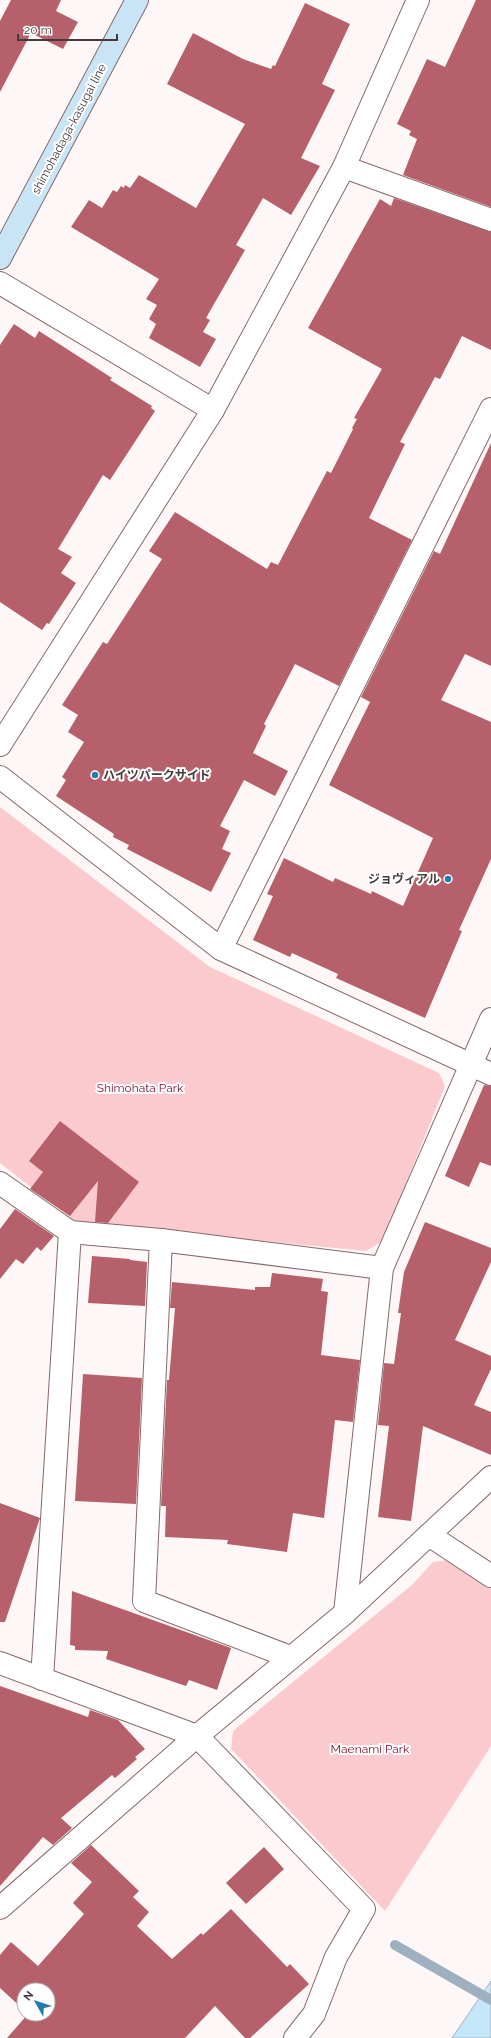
<svg xmlns="http://www.w3.org/2000/svg" width="491" height="2038" font-family="Raleway,'Noto Sans JP',sans-serif">
  <style>
    .green { fill: #fbcace }
    .water { fill: #c5e5f9; stroke: #9fb1c0 }
    .lines { fill: none; stroke-linecap: round; stroke-linejoin: round }
    .stream { stroke: #9fb1c0; stroke-width: 10 }
    .building { fill: #b5606b }
    .minor-casing { stroke: #85686a; stroke-width: 24 }
    .secondary-casing { stroke: #85686a; stroke-width: 24 }
    .minor { stroke: #fff; stroke-width: 22 }
    .secondary { stroke: #c9e5f5; stroke-width: 22 }
    .poi-dot { fill: #237dab; stroke: #fff; stroke-width: 1.5 }
    .labels { text-anchor: middle; dominant-baseline: central; stroke-width: 4; stroke-linejoin: round; paint-order: stroke }
    .street-label { font-size: 12px; fill: #46393a; stroke: #fff }
    .poi-label { font-size: 12px; font-weight: bold; fill: #46393a; stroke: #fff; text-anchor: start }
    .park-label { font-size: 12px; fill: #7b0f2e; stroke: #fff }
  </style>
  <rect width="100%" height="100%" fill="#fef7f7"/>
  <!-- green -->
  <g class="green">
    <polygon points="0,807 210,967 439,1073 445,1086 383,1241 366,1251 77,1223 0,1163"/>
    <polygon points="448,1560 491,1589 491,1746 385,1911 231,1749 233,1731 412,1585 433,1562"/>
  </g>
  <!-- water -->
  <polygon class="water" points="491,1981 491,2038 452,2038"/>
  <g class="lines">
    <!-- stream -->
    <polyline class="stream" points="395,1945 491,2000"/>
  </g>
  <!-- building -->
  <g class="building">
    <polygon points="11,0 61,0 56,11 78,22 63,49 31,33 0,92 0,21"/>
    <polygon points="476,0 491,0 491,207 403,175 417,139 409,135 411,131 397,124 427,59 445,67"/>
    <polygon points="305,3 350,24 322,84 335,90 301,158 320,166 291,215 263,198 236,245 245,250 206,318 210,320 203,332 216,339 200,367 149,338 156,324 149,319 157,305 146,299 159,279 71,227 89,200 102,208 113,190 117,192 121,186 124,188 125,185 130,188 139,175 196,208 245,124 167,84 193,33 243,59 271,69 273,65 275,66"/>
    <polygon points="394,198 491,232 491,350 462,336 440,379 435,377 400,442 405,444 369,518 412,540 339,686 295,664 264,724 266,726 253,753 288,771 275,796 244,780 220,826 230,831 222,849 231,853 211,892 127,849 129,845 113,837 114,834 56,796 66,780 62,777 84,742 68,732 78,715 62,705 103,642 107,644 162,559 149,551 175,512 267,569 271,562 278,565 327,471 331,473 353,429 352,428 357,419 354,418 382,369 308,328 380,199 391,206"/>
    <polygon points="14,324 35,338 39,331 112,378 110,380 152,406 151,408 155,411 110,480 103,475 58,549 72,557 61,573 76,583 49,624 47,623 42,630 0,602 0,345"/>
    <polygon points="491,443 491,666 465,654 441,700 491,722 491,859 459,930 462,931 425,1018 336,978 338,974 292,953 290,957 253,940 273,896 267,894 284,858 333,882 335,878 371,894 372,891 403,906 433,838 329,785 370,702 361,697 434,551 440,554"/>
    <polygon points="484,1085 491,1086 491,1166 480,1162 469,1187 445,1176"/>
    <polygon points="60,1121 139,1182 108,1223 95,1222 98,1181 70,1216 30,1189 43,1172 29,1161"/>
    <polygon points="15,1209 54,1236 41,1251 37,1247 23,1264 16,1259 0,1279 0,1229"/>
    <polygon points="425,1222 491,1248 491,1262 455,1340 491,1356 491,1369 474,1405 491,1412 491,1455 423,1426 411,1521 378,1517 389,1426 378,1425 384,1363 394,1364 401,1313 398,1313 404,1272"/>
    <polygon points="92,1256 130,1259 130,1260 147,1262 145,1306 88,1303"/>
    <polygon points="272,1273 323,1279 321,1291 328,1292 321,1355 360,1360 353,1422 335,1420 324,1518 293,1513 287,1552 227,1544 228,1540 165,1537 166,1506 161,1506 167,1380 169,1380 175,1308 170,1308 172,1282 255,1290 255,1287 270,1287"/>
    <polygon points="83,1374 142,1378 136,1504 75,1501"/>
    <polygon points="0,1503 40,1518 5,1622 0,1622"/>
    <polygon points="72,1591 231,1648 217,1690 189,1680 186,1686 106,1659 108,1651 75,1650 75,1646 70,1645"/>
    <polygon points="0,1686 88,1717 90,1710 118,1720 145,1749 135,1757 137,1759 115,1778 112,1775 61,1818 72,1828 53,1845 43,1837 0,1886"/>
    <polygon points="91,1845 139,1891 133,1897 149,1912 137,1926 172,1959 201,1933 203,1935 231,1909 287,1967 290,1964 309,1984 250,2038 245,2038 215,2006 185,2038 7,2038 28,2014 48,2014 48,1990 24,1990 24,2010 0,1988 0,1955 11,1942 38,1966 84,1914 73,1903 92,1882 71,1863"/>
    <polygon points="264,1847 284,1869 246,1904 226,1883"/>
  </g>
  <g class="lines">
    <defs>
      <g id="minor">
        <polyline points="344,167 491,220"/>
        <polyline points="0,283 213,410"/>
        <polyline points="0,745 213,410 344,167 418,0"/>
        <polyline points="0,777 221,949 491,1074"/>
        <polyline points="221,949 491,409"/>
        <polyline points="0,1183 70,1232 161,1240 382,1268"/>
        <polyline points="161,1240 144,1601 290,1657"/>
        <polyline points="429,1535 491,1576"/>
        <polyline points="345,1613 382,1268 491,1019"/>
        <polyline points="0,1663 197,1736 364,1909 336,1957 314,2014 295,2038"/>
        <polyline points="42,1679 70,1232"/>
        <polyline points="0,1908 197,1736 345,1613 491,1477"/>
      </g>
      <polyline id="secondary" points="0,258 137,0"/>
    </defs>
    <!-- minor casing -->
    <use href="#minor" class="minor-casing"/>
    <!-- secondary casing -->
    <use href="#secondary" class="secondary-casing"/>
    <!-- minor -->
    <use href="#minor" class="minor"/>
    <!-- secondary -->
    <use href="#secondary" class="secondary"/>
  </g>
  <!-- markers -->
  <g class="poi-dot">
    <circle cx="95" cy="775" r="4"/>
    <circle cx="448" cy="879" r="4"/>
  </g>
  <g class="labels">
    <!-- street labels -->
    <g class="street-label">
      <text transform="translate(69 129) rotate(-62)">shimohadaga-kasugai line</text>
    </g>
    <!-- poi labels -->
    <g class="poi-label">
      <text x="103" y="775">ハイツパークサイド</text>
      <text x="440" y="879" text-anchor="end">ジョヴィアル</text>
    </g>
    <!-- park labels -->
    <g class="park-label">
      <text x="140" y="1088">Shimohata Park</text>
      <text x="370" y="1749">Maenami Park</text>
    </g>
  </g>
  <!-- north arrow -->
  <g transform="translate(36 2002) rotate(309)"><circle r="19" fill="#ffffff" stroke="#b5b0b0"/>
  <path d="M0-3L7 15L0 10L-7 15Z" fill="#237dab"/>
  <text y="-6" font-size="11" font-weight="bold" text-anchor="middle" fill="#46393a">N</text>
  </g>
  <!-- scale -->
  <path d="M18 34v6h99v-6" fill="none" stroke="#46393a" stroke-width="2"/>
  <text x="24" y="34" font-size="12" fill="#46393a" stroke="#ffffff" stroke-width="3" paint-order="stroke">20 m</text>
</svg>
